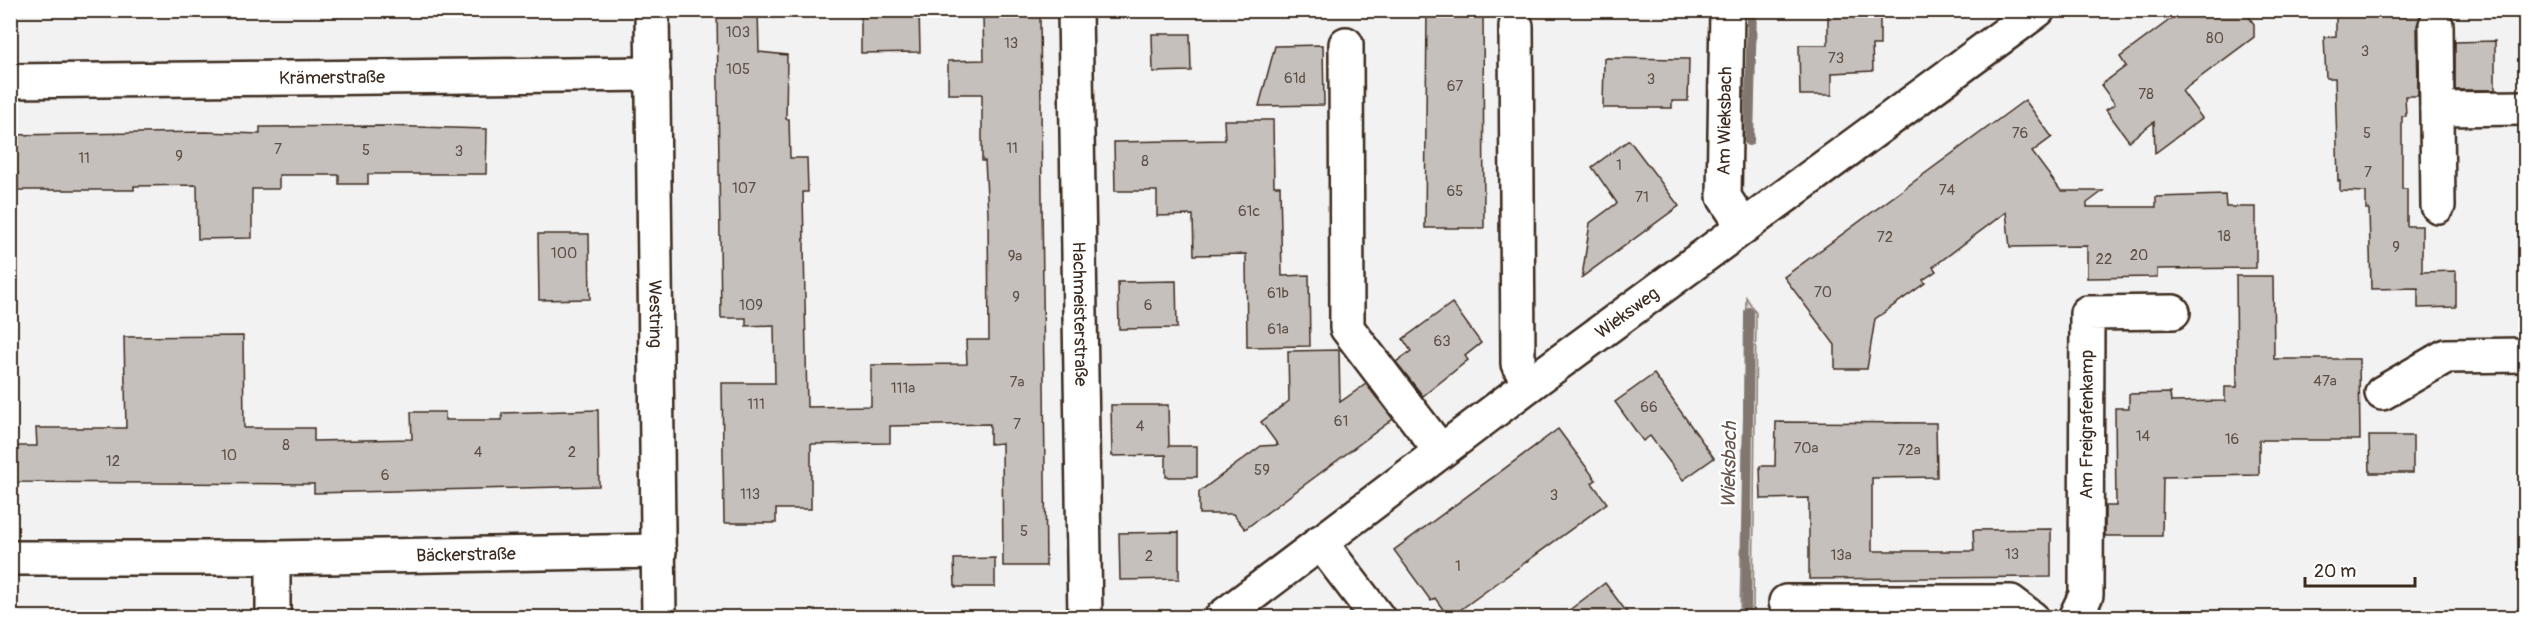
<svg xmlns="http://www.w3.org/2000/svg" width="2536" height="628" font-family="Pangolin,sans-serif">
  <style>
    .green { fill: #d8d5d2; stroke: #8a8078; stroke-width: 1.5 }
    .lines { fill: none; stroke-linecap: round; stroke-linejoin: round }
    .stream { stroke: #827770; stroke-width: 10 }
    .building { fill: #c6c0bd; stroke: #3b2a1e; stroke-width: 1.5 }
    .minor-casing { stroke: #3b2a1e; stroke-width: 38 }
    .major-casing { stroke: #3b2a1e; stroke-width: 38 }
    .minor { stroke: #fff; stroke-width: 33 }
    .major { stroke: #fff; stroke-width: 33 }
    .labels { text-anchor: middle; dominant-baseline: central; stroke-width: 4.5; stroke-linejoin: round; paint-order: stroke }
    .number-label { font-size: 15px; fill: #5e5046 }
    .street-label { font-size: 18px; fill: #3b2a1e; stroke: #fff }
    .water-label { font-size: 20px; font-style: italic; fill: #65574e; stroke: #fff }
  </style>
  <rect width="100%" height="100%" fill="#f3f2f2"/>
  <filter id="ink" filterUnits="userSpaceOnUse"><feTurbulence type="fractalNoise" baseFrequency=".0167" numOctaves="2"/><feDisplacementMap in="SourceGraphic" scale="12" xChannelSelector="R" yChannelSelector="G"/><feConvolveMatrix kernelMatrix="1 2 1 2 8 2 1 2 1" color-interpolation-filters="sRGB"/></filter>
  <g filter="url(#ink)">
    <!-- green -->
    <polygon class="green" points="1746,297 1756,313 1753,618 1740,617"/>
    <g class="lines">
      <!-- stream -->
      <g class="stream">
        <polyline points="1749,141 1752,10"/>
        <polyline points="1746,618 1749,312"/>
      </g>
    </g>
    <!-- building -->
    <g class="building">
      <polygon points="717,10 758,10 759,52 787,55 786,119 789,119 790,158 807,158 808,192 803,192 807,407 871,406 871,365 967,364 966,340 989,340 988,214 985,161 982,161 982,94 948,94 948,61 984,60 983,17 1040,16 1046,566 1003,566 1002,443 990,444 990,424 890,426 890,443 811,444 811,509 776,509 776,523 724,523 722,383 775,383 774,325 746,326 746,318 721,318"/>
      <polygon points="861,10 919,10 920,52 861,53"/>
      <polygon points="1427,10 1483,10 1484,228 1425,228"/>
      <polygon points="1828,10 1880,10 1880,45 1872,45 1873,71 1832,73 1832,95 1800,95 1799,45 1828,45"/>
      <polygon points="2183,10 2244,10 2254,24 2254,37 2182,91 2202,118 2155,153 2154,122 2129,141 2106,110 2115,104 2101,85 2126,66 2120,57"/>
      <polygon points="2336,10 2425,10 2417,25 2418,96 2405,96 2406,116 2402,116 2402,189 2407,189 2407,226 2422,226 2422,272 2456,271 2456,307 2418,308 2418,288 2371,289 2369,209 2366,209 2366,192 2340,191 2340,181 2338,181 2335,78 2326,78 2324,37 2336,36"/>
      <polygon points="1152,34 1190,34 1191,71 1153,72"/>
      <polygon points="2495,41 2495,90 2455,90 2455,42"/>
      <polygon points="1323,45 1324,105 1259,106 1275,46"/>
      <polygon points="1604,58 1689,59 1688,101 1672,101 1672,108 1603,108"/>
      <polygon points="2025,100 2052,137 2032,152 2061,191 2103,191 2087,203 2087,207 2156,207 2156,197 2225,195 2226,207 2256,207 2256,268 2157,269 2157,277 2087,278 2087,246 2010,247 2006,212 1933,267 1936,271 1923,280 1925,283 1875,319 1867,369 1835,369 1835,345 1784,277"/>
      <polygon points="1224,120 1273,120 1274,186 1280,186 1282,276 1309,275 1310,346 1247,347 1246,254 1194,255 1193,215 1157,216 1157,191 1115,191 1114,142 1225,140"/>
      <polygon points="382,126 487,129 486,174 368,174 368,184 339,184 339,175 279,175 279,189 252,189 252,238 198,239 197,185 134,186 134,190 18,190 18,173 10,173 10,135 205,132 260,134 260,127"/>
      <polygon points="1629,140 1679,206 1582,277 1590,223 1617,203 1592,167"/>
      <polygon points="538,234 589,234 590,299 539,300"/>
      <polygon points="2236,276 2273,276 2274,359 2359,359 2360,440 2259,440 2259,475 2163,477 2162,536 2105,536 2105,506 2116,506 2115,408 2129,408 2129,394 2170,393 2171,402 2225,401 2225,387 2237,387"/>
      <polygon points="1176,281 1177,328 1119,329 1118,282"/>
      <polygon points="1452,303 1481,343 1465,356 1468,360 1423,396 1396,362 1411,351 1403,339"/>
      <polygon points="243,336 244,428 314,428 314,441 412,439 411,412 445,412 445,420 502,420 502,413 598,410 599,486 314,493 314,484 10,482 10,446 37,446 36,428 126,428 124,337"/>
      <polygon points="1339,350 1340,402 1366,384 1393,419 1245,529 1233,514 1199,514 1199,492 1261,446 1278,445 1261,422 1289,401 1288,351"/>
      <polygon points="1654,374 1714,458 1683,480 1650,436 1643,441 1615,402"/>
      <polygon points="1111,405 1168,405 1169,446 1197,446 1197,477 1166,477 1166,455 1112,456"/>
      <polygon points="1776,422 1936,423 1937,477 1872,478 1872,551 1974,551 1973,530 2051,529 2051,577 1809,579 1809,498 1761,499 1760,466 1775,466"/>
      <polygon points="1558,429 1596,480 1592,483 1607,503 1449,618 1435,598 1431,601 1394,550"/>
      <polygon points="2369,436 2413,436 2413,473 2370,473"/>
      <polygon points="1179,532 1179,579 1120,580 1119,533"/>
      <polygon points="995,558 995,587 955,587 954,559"/>
      <polygon points="1605,583 1631,618 1559,618"/>
    </g>
    <g class="lines">
      <defs>
        <g id="minor">
          <path id="s1" d="M 1075,10 L 1085,618"/>
          <polyline points="1727,10 1724,197 1743,226"/>
          <polyline points="2436,25 2438,206"/>
          <polyline points="1516,26 1518,364 1530,384"/>
          <polyline points="1346,44 1347,328 1440,450"/>
          <path id="s2" d="M 10,81 L 653,74"/>
          <polyline points="2437,109 2526,108"/>
          <polyline points="2382,393 2446,356 2526,355"/>
          <polyline points="1320,542 1378,618"/>
          <path id="s3" d="M 10,558 L 273,558 L 659,551"/>
          <polyline points="273,558 273,618"/>
          <polyline points="1786,602 2011,602 2032,618"/>
          <path id="s4" d="M 1221,618 L 1530,384 L 2038,10"/>
          <path id="s5" d="M 2075,618 L 2086,595 L 2087,313 L 2173,312"/>
        </g>
        <g id="major">
          <path id="s6" d="M 652,10 L 659,618"/>
        </g>
      </defs>
      <!-- minor casing -->
      <use href="#minor" class="minor-casing"/>
      <!-- major casing -->
      <use href="#major" class="major-casing"/>
      <!-- minor -->
      <use href="#minor" class="minor"/>
      <!-- major -->
      <use href="#major" class="major"/>
    </g>
  </g>
  <g class="labels">
    <!-- number labels -->
    <g class="number-label">
      <text x="738" y="32">103</text>
      <text x="2215" y="38">80</text>
      <text x="1011" y="43">13</text>
      <text x="2365" y="51">3</text>
      <text x="1836" y="58">73</text>
      <text x="738" y="69">105</text>
      <text x="1295" y="78">61d</text>
      <text x="1651" y="79">3</text>
      <text x="1455" y="86">67</text>
      <text x="2146" y="94">78</text>
      <text x="2020" y="133">76</text>
      <text x="2367" y="133">5</text>
      <text x="1012" y="148">11</text>
      <text x="278" y="149">7</text>
      <text x="366" y="150">5</text>
      <text x="459" y="151">3</text>
      <text x="179" y="156">9</text>
      <text x="84" y="158">11</text>
      <text x="1145" y="161">8</text>
      <text x="1619" y="165">1</text>
      <text x="2368" y="172">7</text>
      <text x="744" y="188">107</text>
      <text x="1947" y="190">74</text>
      <text x="1455" y="191">65</text>
      <text x="1642" y="197">71</text>
      <text x="1249" y="211">61c</text>
      <text x="2224" y="236">18</text>
      <text x="1885" y="237">72</text>
      <text x="2396" y="247">9</text>
      <text x="564" y="253">100</text>
      <text x="2139" y="255">20</text>
      <text x="1015" y="256">9a</text>
      <text x="2104" y="259">22</text>
      <text x="1823" y="292">70</text>
      <text x="1278" y="293">61b</text>
      <text x="1016" y="297">9</text>
      <text x="751" y="305">109</text>
      <text x="1148" y="305">6</text>
      <text x="1278" y="329">61a</text>
      <text x="1442" y="341">63</text>
      <text x="2325" y="381">47a</text>
      <text x="1017" y="382">7a</text>
      <text x="903" y="388">111a</text>
      <text x="756" y="404">111</text>
      <text x="1649" y="407">66</text>
      <text x="1341" y="421">61</text>
      <text x="1017" y="424">7</text>
      <text x="1140" y="426">4</text>
      <text x="2143" y="436">14</text>
      <text x="2232" y="439">16</text>
      <text x="286" y="445">8</text>
      <text x="1806" y="448">70a</text>
      <text x="1909" y="450">72a</text>
      <text x="478" y="452">4</text>
      <text x="572" y="452">2</text>
      <text x="229" y="455">10</text>
      <text x="113" y="461">12</text>
      <text x="1262" y="470">59</text>
      <text x="385" y="475">6</text>
      <text x="750" y="494">113</text>
      <text x="1554" y="495">3</text>
      <text x="1024" y="531">5</text>
      <text x="2012" y="554">13</text>
      <text x="1841" y="555">13a</text>
      <text x="1149" y="556">2</text>
      <text x="1458" y="566">1</text>
    </g>
    <!-- street labels -->
    <g class="street-label">
      <text stroke="none"><textPath href="#s2" startOffset="322">Krämerstraße</textPath></text>
      <text transform="translate(1725 121) rotate(-89)">Am Wieksbach</text>
      <text stroke="none"><textPath href="#s4" startOffset="508">Wieksweg</textPath></text>
      <text stroke="none"><textPath href="#s6" startOffset="304">Westring</textPath></text>
      <text stroke="none"><textPath href="#s1" startOffset="304">Hachmeisterstraße</textPath></text>
      <text stroke="none"><textPath href="#s5" startOffset="196">Am Freigrafenkamp</textPath></text>
      <text stroke="none"><textPath href="#s3" startOffset="456">Bäckerstraße</textPath></text>
    </g>
    <!-- water labels -->
    <g class="water-label">
      <text transform="translate(1729 465) rotate(-89)">Wieksbach</text>
    </g>
  </g>
  <!-- margin -->
  <rect width="2536" height="628" fill="none" stroke="#fff" stroke-width="36"/>
  <rect x="18" y="18" width="2500" height="592" fill="none" stroke="#3b2a1e" stroke-width="2" filter="url(#ink)"/>
  <!-- scale -->
  <path d="M2305 577v9h110v-9" fill="none" stroke="#3b2a1e" stroke-width="3"/>
  <text x="2314" y="577" font-size="18" fill="#3b2a1e" stroke="#ffffff" stroke-width="4.5" paint-order="stroke">20 m</text>
</svg>
